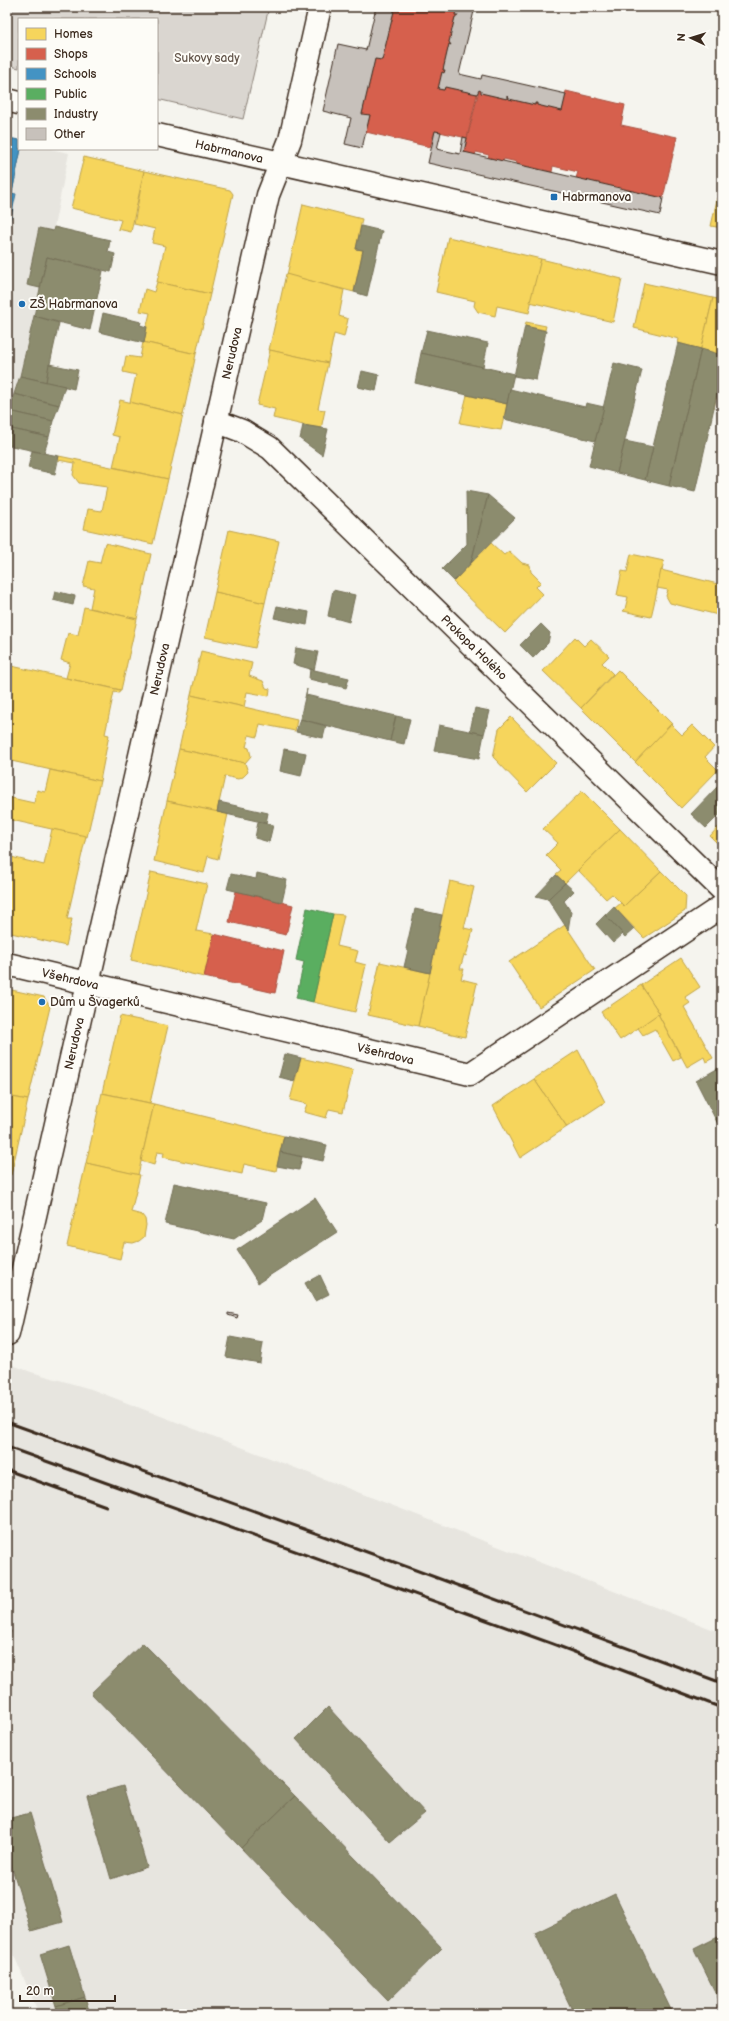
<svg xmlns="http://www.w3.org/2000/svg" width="729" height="2021" font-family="'Balsamiq Sans',sans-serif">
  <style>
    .built { fill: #e7e5df }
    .green { fill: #dad6d0; stroke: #8a8077 }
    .homes { fill: #f6d55c; stroke: #bea249 }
    .shops { fill: #d6604d; stroke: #a8503f }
    .schools { fill: #4393c3; stroke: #417492 }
    .public { fill: #5aae61; stroke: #51864d }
    .industry { fill: #8c8c6e; stroke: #746f56 }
    .building { fill: #c7c1bb; stroke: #3b2a1e }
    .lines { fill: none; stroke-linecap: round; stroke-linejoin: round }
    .minor-casing { stroke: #3b2a1e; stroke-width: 25 }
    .minor { stroke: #fdfcf7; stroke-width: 22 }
    .rail { stroke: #3b2a1e; stroke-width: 3 }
    .poi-dot { fill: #1f6fb2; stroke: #fdfcf7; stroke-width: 1.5 }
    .labels { text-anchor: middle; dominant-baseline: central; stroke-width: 4; stroke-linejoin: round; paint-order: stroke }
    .park-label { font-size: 12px; fill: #63554a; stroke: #fdfcf7 }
    .street-label { font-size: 12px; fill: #3b2a1e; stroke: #fdfcf7 }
    .poi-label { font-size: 12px; fill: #3b2a1e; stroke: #fdfcf7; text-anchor: start }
  </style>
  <rect width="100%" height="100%" fill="#f5f4ee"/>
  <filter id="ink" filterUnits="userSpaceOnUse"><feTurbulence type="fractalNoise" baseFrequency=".025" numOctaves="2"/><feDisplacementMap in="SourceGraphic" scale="8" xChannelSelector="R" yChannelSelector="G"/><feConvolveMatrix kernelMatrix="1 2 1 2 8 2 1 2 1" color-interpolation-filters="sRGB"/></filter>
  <g filter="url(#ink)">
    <!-- built -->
    <g class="built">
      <polygon points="7,139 19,149 50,149 69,153 53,232 20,376 7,421"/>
      <polygon points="7,1363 31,1372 91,1389 722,1633 722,2014 39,2014 7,1939"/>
    </g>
    <!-- green -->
    <polygon class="green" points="7,7 269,7 243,119 157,99 157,19 19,19 19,68 7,65"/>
    <!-- homes -->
    <g class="homes">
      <polygon points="84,157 144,171 131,232 118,229 121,220 71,208"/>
      <polygon points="144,171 230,190 233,194 210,294 157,282 165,246 152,243 155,229 134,224"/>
      <polygon points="722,178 722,228 711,226"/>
      <polygon points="303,204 362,219 356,249 363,250 354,292 287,275"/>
      <polygon points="448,237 541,259 529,313 497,306 495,316 478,312 474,306 475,301 436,292"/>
      <polygon points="541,259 622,279 613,322 530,302"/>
      <polygon points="286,274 344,290 339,316 348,319 344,337 334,334 328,363 269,350"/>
      <polygon points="157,282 210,294 196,354 143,342 150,313 140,311 145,289 154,292"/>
      <polygon points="644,283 713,298 701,349 678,343 679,339 634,328"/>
      <polygon points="713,298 722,300 722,372 714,408 688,402"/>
      <polygon points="526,322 546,326 545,330 525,326"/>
      <polygon points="143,342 196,354 183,415 130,402 136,375 123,372 126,356 140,358"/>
      <polygon points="270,350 328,363 318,409 325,410 321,429 273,418 275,409 257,405"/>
      <polygon points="467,395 507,404 501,430 460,423"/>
      <polygon points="120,400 183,415 168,479 113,467 120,437 112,435"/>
      <polygon points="59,456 168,479 153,544 84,529 88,509 102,511 107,487 79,483 73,475 75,463 58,460"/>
      <polygon points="229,530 279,541 265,603 215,592"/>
      <polygon points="105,543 151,554 137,619 90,608 94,588 83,586 89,561 100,563"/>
      <polygon points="491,543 504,555 509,551 522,563 530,565 531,572 541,582 536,587 543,594 505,633 453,582"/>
      <polygon points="631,554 664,561 651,617 623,611 625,609 628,597 617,595 622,571 627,572"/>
      <polygon points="661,570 722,585 722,616 670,603 666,596 668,590 657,588"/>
      <polygon points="215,592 265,603 255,648 205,637"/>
      <polygon points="84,607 137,619 121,690 66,678 70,663 61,660 68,633 78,635"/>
      <polygon points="575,637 584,646 591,639 609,656 602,663 613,674 581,708 543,671"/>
      <polygon points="201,651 252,663 249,676 263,681 266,688 270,689 269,696 247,692 244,707 191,695"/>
      <polygon points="7,665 120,690 119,693 114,692 105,734 109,735 100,781 7,760"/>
      <polygon points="618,670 672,724 635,762 581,708"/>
      <polygon points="191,695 297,719 295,731 260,724 257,737 249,735 246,747 249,748 251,756 245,763 179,749"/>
      <polygon points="511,717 556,763 527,792 493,757 499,729"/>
      <polygon points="671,724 682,735 692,725 714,747 705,757 718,770 681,808 635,762"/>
      <polygon points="179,749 245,763 248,772 243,777 238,779 225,776 217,812 167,801"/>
      <polygon points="50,770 100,781 87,837 7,819 7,797 34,803 37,790 45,792"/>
      <polygon points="582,791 620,829 565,883 556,874 561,870 546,855 558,843 543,829"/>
      <polygon points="167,801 228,814 218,859 208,856 204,873 154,861"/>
      <polygon points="722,823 722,848 710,836"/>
      <polygon points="52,829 86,836 67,919 72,919 66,946 7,932 7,856 44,865"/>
      <polygon points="620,829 661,871 624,906 612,894 606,899 578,870"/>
      <polygon points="661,871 686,896 685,911 644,938 615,908 621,903 624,906"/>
      <polygon points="151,872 207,884 196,931 214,934 204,977 131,960"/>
      <polygon points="450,881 474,887 464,928 473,930 466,956 464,955 460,969 464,969 461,979 477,983 465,1037 418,1026"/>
      <polygon points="333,914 344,915 337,946 358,951 355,962 366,965 355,1012 313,1002"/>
      <polygon points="565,925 595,970 539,1007 509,962"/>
      <polygon points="681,958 700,987 685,997 690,1003 684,1007 713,1058 706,1062 704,1057 687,1067 658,1014 660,1014 641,985"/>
      <polygon points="380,962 430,973 418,1026 368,1015"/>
      <polygon points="641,985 660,1014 620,1040 601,1012"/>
      <polygon points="7,989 44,997 50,1007 28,1100 7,1096"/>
      <polygon points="658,1014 681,1057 673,1061 655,1029 643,1035 638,1028"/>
      <polygon points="120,1016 168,1026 150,1103 102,1093"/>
      <polygon points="578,1050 605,1102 567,1127 534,1079"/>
      <polygon points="301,1058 353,1070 343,1112 329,1109 326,1118 304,1112 307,1104 290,1100"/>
      <polygon points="534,1079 567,1127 520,1158 493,1106"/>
      <polygon points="102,1093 154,1104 138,1175 86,1163"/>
      <polygon points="7,1096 28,1100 11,1175 7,1174"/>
      <polygon points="154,1104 284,1136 276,1171 244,1164 242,1174 163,1157 164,1153 157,1152 154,1165 141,1161"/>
      <polygon points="86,1163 140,1175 131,1212 142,1215 145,1219 146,1225 144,1237 139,1241 133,1243 124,1242 120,1259 67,1246"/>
    </g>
    <!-- shops -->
    <g class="shops">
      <polygon points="395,7 457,7 455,15 458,15 457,17 455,17 449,42 451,45 449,44 443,70 445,70 444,73 442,72 438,89 444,90 445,87 477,94 467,138 435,131 430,147 366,132 370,115 362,114 375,59 382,60"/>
      <polygon points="479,90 481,91 481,93 507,99 507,96 509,99 535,105 535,103 537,103 537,105 562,111 566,91 625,105 621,125 677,137 663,198 576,178 578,172 553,166 552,172 516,164 517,162 504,159 503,161 488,158 489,155 476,152 475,155 464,152"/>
      <polygon points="236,891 293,905 286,935 229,922"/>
      <polygon points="214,934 284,951 275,993 204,977"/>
    </g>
    <!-- schools -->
    <g class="schools">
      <polygon points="7,138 19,140 19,149 21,149 11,197 7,196"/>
      <polygon points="7,138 19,140 19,149 21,149 11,197 7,196"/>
      <polygon points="11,193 16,194 7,235 7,196 11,197"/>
    </g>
    <!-- public -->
    <polygon class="public" points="307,908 333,914 313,1002 296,998 304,962 296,960"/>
    <!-- industry -->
    <g class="industry">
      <polygon points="361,226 382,231 367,296 354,292 363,250 356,249"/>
      <polygon points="54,227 110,240 108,252 115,254 111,272 47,257 40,288 27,285 39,228 53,231"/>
      <polygon points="47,257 103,271 90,330 34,316"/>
      <polygon points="103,313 141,322 140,325 147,327 144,343 99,332"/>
      <polygon points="34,316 59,323 46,382 20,376"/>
      <polygon points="525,326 546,331 536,380 514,376"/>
      <polygon points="427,330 488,343 483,367 421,353"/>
      <polygon points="678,343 701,349 669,486 645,480"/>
      <polygon points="701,349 722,355 722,372 695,492 669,486"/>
      <polygon points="421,353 514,374 507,404 415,383"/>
      <polygon points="614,363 642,370 617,473 589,466"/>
      <polygon points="49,364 78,370 74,389 46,382"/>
      <polygon points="362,371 379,375 376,391 358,387"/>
      <polygon points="20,376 65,386 59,405 14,394"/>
      <polygon points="510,389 585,407 586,403 604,407 595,441 504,419"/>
      <polygon points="14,394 59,405 53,421 9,411"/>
      <polygon points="9,411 53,421 49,437 7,428"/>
      <polygon points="303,425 328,429 322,455 300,439"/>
      <polygon points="7,428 49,437 44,453 7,445"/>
      <polygon points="625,441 653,447 645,480 617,473"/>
      <polygon points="32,451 59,456 55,474 28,468"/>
      <polygon points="466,491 488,495 471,563 454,581 442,569 467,544"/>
      <polygon points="488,495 515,518 471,563"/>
      <polygon points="333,590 355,595 349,622 328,616"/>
      <polygon points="55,591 75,596 73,605 53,600"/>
      <polygon points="277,606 309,612 307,625 274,618"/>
      <polygon points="541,624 550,633 548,643 533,658 520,645"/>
      <polygon points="296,648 318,652 314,670 293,664"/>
      <polygon points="310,669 349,678 346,688 309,679"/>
      <polygon points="307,689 306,695 396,716 390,741 300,719"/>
      <polygon points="475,708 490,711 484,734 470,731"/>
      <polygon points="396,716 410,719 404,744 390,741"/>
      <polygon points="300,719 326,726 323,738 296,732"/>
      <polygon points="439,725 484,734 479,759 434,751"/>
      <polygon points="284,749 306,753 301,776 280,771"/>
      <polygon points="719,785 722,788 722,805 718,809 721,813 706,828 691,814"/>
      <polygon points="219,802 268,813 266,823 217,812"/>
      <polygon points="258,822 273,825 269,842 255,838"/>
      <polygon points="257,873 287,880 282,902 227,889 231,874 256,879"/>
      <polygon points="556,875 565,883 548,899 536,896"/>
      <polygon points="565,883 574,891 564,901 571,912 568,930 548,899"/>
      <polygon points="614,907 634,929 625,937 605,915"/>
      <polygon points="415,909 442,915 430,973 404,967 408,950 406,949"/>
      <polygon points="605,915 623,934 613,943 596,924"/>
      <polygon points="285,1054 301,1058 294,1081 279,1077"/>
      <polygon points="722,1066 722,1132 696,1081"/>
      <polygon points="284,1136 327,1145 323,1161 280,1152"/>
      <polygon points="280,1152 302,1157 299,1170 277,1166"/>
      <polygon points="174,1183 266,1203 262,1220 234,1239 165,1224"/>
      <polygon points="315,1198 337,1232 258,1283 237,1250"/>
      <polygon points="320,1275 329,1294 315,1301 305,1283"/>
      <polygon points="230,1337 263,1343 260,1363 226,1357"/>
      <polygon points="7,1631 11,1631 7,1649"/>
      <polygon points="143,1643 295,1796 241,1848 91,1693"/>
      <polygon points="328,1707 425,1813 390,1842 296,1739"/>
      <polygon points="123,1786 147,1867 111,1879 87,1796"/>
      <polygon points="295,1796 442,1948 388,2001 241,1848"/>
      <polygon points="30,1813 63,1922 31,1931 7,1851 7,1819"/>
      <polygon points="615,1894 673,2014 574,2014 535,1933"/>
      <polygon points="722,1935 722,2004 721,2004 694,1949"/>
      <polygon points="69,1945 85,1997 56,2006 40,1954"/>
      <polygon points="85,1997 90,2014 58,2014 56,2006"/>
    </g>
    <!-- building -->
    <g class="building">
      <polygon points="376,7 395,7 382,60 375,59 362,114 370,115 362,148 345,144 351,118 323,111 338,44 366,50"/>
      <polygon points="457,7 475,7 459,74 481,79 482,75 566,94 562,111 537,105 537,103 535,103 535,105 509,99 507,96 507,99 481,93 481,91 479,90 477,94 445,87 444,90 438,89 442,72 444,73 445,70 443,70 449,44 451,45 449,42 455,17 457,17 458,15 455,15"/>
      <polygon points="435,131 441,132 437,149 460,154 463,137 467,138 464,152 663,198 660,215 428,163"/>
      <polygon points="228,1313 238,1315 237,1318 228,1315"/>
    </g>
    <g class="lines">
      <defs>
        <g id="minor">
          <polyline points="7,100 19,103"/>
          <path id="s1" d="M 157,135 L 722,263"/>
          <path id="s2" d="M 216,421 L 242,431 L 270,448 L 722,890"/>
          <path id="s3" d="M 7,964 L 470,1074 L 722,906"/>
          <path id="s4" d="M 8,1334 L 268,195 L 290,140 L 320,7"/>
        </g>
      </defs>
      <!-- minor casing -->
      <use href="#minor" class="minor-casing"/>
      <!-- minor -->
      <use href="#minor" class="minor"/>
      <!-- rail -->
      <g class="rail">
        <polyline points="7,1422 318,1534 722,1683"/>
        <polyline points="7,1447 553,1644 722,1708"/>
        <polyline points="7,1470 106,1506"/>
      </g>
    </g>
  </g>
  <!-- markers -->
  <g class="poi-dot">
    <rect x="550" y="193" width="8" height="8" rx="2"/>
    <circle cx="22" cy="304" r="4"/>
    <circle cx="42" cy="1002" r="4"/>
  </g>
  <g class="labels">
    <!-- park labels -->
    <g class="park-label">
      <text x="207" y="58">Sukovy sady</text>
    </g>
    <!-- street labels -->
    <g class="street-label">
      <text stroke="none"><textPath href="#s1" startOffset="74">Habrmanova</textPath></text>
      <text stroke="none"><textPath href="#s4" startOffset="1006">Nerudova</textPath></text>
      <text stroke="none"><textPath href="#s2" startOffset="346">Prokopa Holého</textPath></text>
      <text stroke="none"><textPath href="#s4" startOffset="682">Nerudova</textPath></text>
      <text stroke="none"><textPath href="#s3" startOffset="65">Všehrdova</textPath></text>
      <text stroke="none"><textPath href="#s4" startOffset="298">Nerudova</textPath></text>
      <text stroke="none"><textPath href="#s3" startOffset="389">Všehrdova</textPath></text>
    </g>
    <!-- poi labels -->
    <g class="poi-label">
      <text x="562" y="197">Habrmanova</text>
      <text x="30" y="304">ZŠ Habrmanova</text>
      <text x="50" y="1002">Dům u Švagerků</text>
    </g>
  </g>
  <!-- margin -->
  <rect width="729" height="2021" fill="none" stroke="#fdfcf7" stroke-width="24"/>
  <rect x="12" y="12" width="705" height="1997" fill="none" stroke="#3b2a1e" stroke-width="1.5" filter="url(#ink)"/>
  <!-- legend -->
  <rect x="18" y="18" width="140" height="132" fill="#fdfcf7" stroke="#afa8a0"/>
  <rect x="26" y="28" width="20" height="12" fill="#f6d55c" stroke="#afa8a0"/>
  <text x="54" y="38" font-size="12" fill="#3b2a1e">Homes</text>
  <rect x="26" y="48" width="20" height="12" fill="#d6604d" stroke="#afa8a0"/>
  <text x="54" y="58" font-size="12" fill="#3b2a1e">Shops</text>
  <rect x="26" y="68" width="20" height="12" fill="#4393c3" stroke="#afa8a0"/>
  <text x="54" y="78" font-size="12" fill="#3b2a1e">Schools</text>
  <rect x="26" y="88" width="20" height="12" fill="#5aae61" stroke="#afa8a0"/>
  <text x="54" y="98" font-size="12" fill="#3b2a1e">Public</text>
  <rect x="26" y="108" width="20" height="12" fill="#8c8c6e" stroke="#afa8a0"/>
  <text x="54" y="118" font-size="12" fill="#3b2a1e">Industry</text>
  <rect x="26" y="128" width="20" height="12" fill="#c7c1bb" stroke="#afa8a0"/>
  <text x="54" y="138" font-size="12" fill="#3b2a1e">Other</text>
  <!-- north arrow -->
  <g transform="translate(691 38) rotate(274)" stroke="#fdfcf7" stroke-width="3" paint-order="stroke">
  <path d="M0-3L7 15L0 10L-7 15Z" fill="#3b2a1e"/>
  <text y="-6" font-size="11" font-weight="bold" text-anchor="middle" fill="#3b2a1e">N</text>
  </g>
  <!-- scale -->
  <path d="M20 1995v6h95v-6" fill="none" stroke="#3b2a1e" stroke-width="2"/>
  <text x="26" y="1995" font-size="12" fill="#3b2a1e" stroke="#fdfcf7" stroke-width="3" paint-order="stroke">20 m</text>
</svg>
